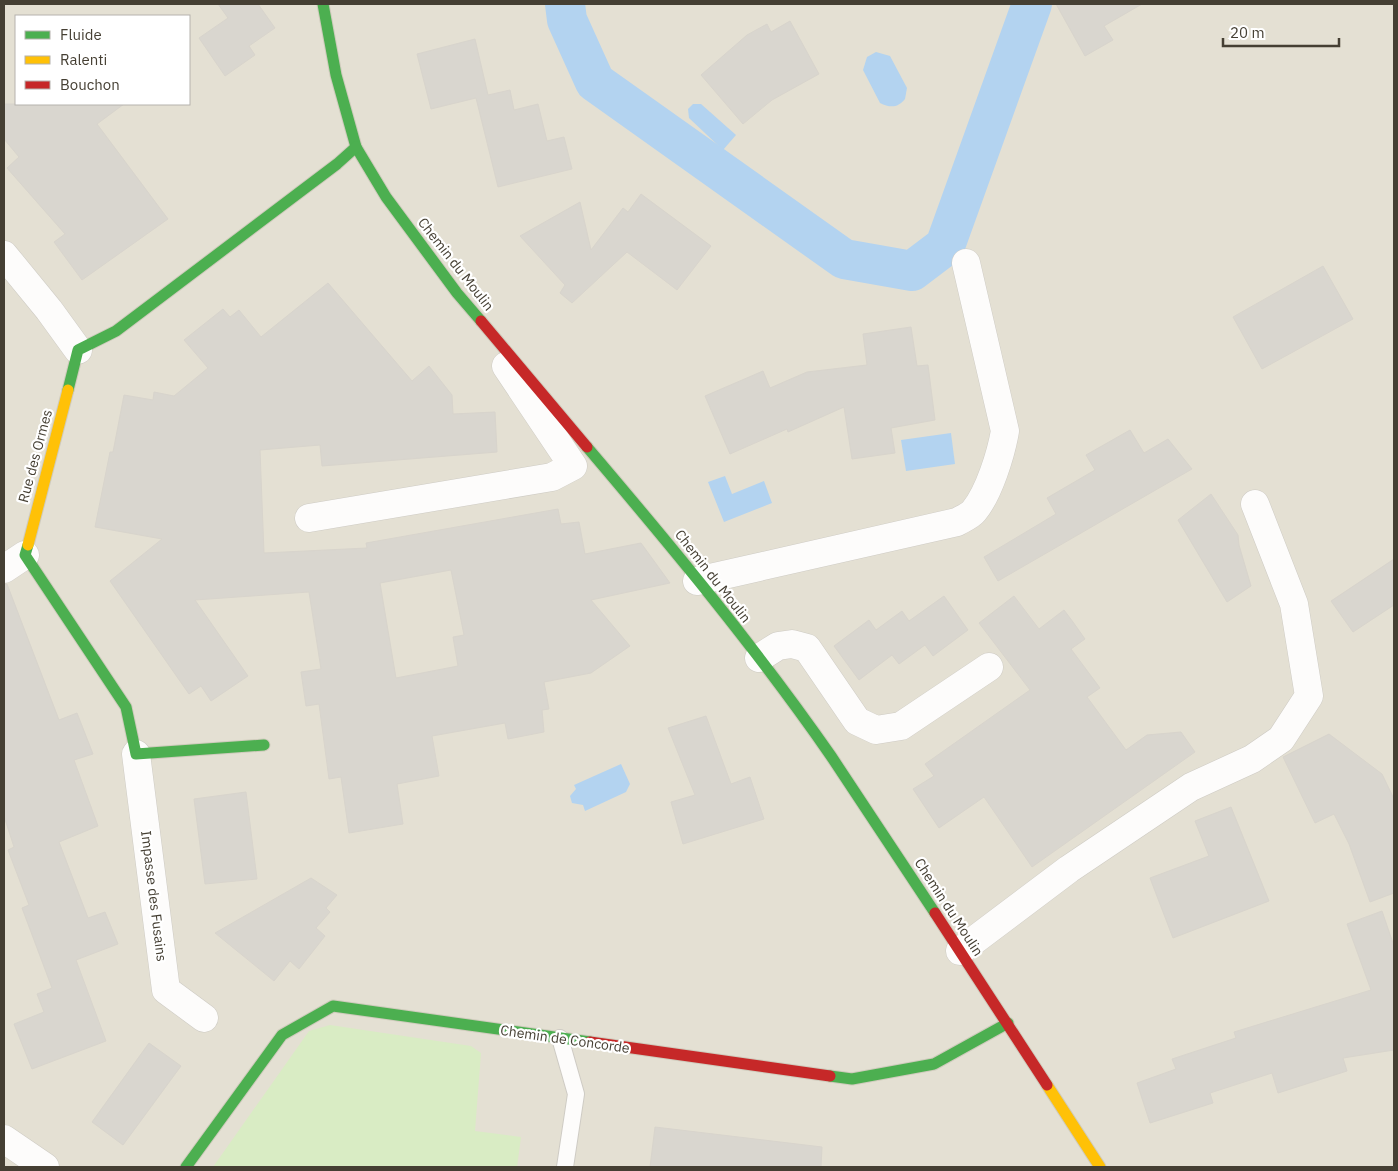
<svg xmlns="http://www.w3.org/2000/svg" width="1398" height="1171" font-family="'IBM Plex Sans',sans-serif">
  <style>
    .residential { fill: #e4e0d3; fill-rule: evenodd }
    .green { fill: #d9ecc4 }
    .water { fill: #b3d3f0 }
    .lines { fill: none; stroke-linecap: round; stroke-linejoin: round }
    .canal { stroke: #b3d3f0; stroke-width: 40 }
    .building { fill: #d9d6cf; stroke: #d8d4cc; fill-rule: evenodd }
    .lane-casing { stroke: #cecbc4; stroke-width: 18 }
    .street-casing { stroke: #cecbc4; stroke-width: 29 }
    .fast-casing { stroke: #cfcbbc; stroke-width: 13 }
    .slow-casing { stroke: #cfcbbc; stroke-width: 13 }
    .jam-casing { stroke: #cfcbbc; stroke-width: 13 }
    .lane { stroke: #fdfcfb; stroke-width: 16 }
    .street { stroke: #fdfcfb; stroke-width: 28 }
    .fast { stroke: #4caf50; stroke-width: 11 }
    .slow { stroke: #ffc107; stroke-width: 11 }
    .jam { stroke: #c62828; stroke-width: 11 }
    .labels { text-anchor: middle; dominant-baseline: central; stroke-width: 4.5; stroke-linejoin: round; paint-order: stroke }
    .street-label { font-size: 14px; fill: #453f33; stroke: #fff }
  </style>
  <rect width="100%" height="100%" fill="#f0ede6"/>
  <!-- residential -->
  <path class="residential" d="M 4,4 L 1394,4 L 1394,1167 L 4,1167 ZM 16,16 L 189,16 L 189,104 L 16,104 Z"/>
  <!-- green -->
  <polygon class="green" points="330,1025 471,1046 481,1053 475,1131 521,1137 517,1167 213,1167 309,1031"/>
  <!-- water -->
  <g class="water">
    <path d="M 876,52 L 890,56 L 907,88 L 905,99 C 898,108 890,108 880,103 L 863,70 L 867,57 Z"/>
    <polygon points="693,104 701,104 736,135 723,150 689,118 688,109"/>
    <polygon points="951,433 955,464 906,471 901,440"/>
    <polygon points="725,476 732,494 764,481 772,503 724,522 708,482"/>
    <polygon points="621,764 630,784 626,792 585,811 583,805 572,803 570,796 576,789 574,785"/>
  </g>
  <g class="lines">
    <!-- canal -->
    <polyline class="canal" points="565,4 567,20 595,82 844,259 912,271 945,246 1032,4"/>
  </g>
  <!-- building -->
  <g class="building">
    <polygon points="218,4 258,4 275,28 249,46 255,55 225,76 199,38 228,18"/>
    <polygon points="1056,4 1142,4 1104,26 1113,40 1085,56"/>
    <polygon points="790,21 819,74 772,100 743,124 701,75 747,35 767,24 771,32"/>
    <polygon points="475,39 488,95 510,90 514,110 538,104 547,141 564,137 572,169 498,187 476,98 431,109 417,54"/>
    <polygon points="4,104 124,104 97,124 168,219 82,280 54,242 65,234 7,168 19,157 4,139"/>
    <polygon points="641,194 711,246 677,290 627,252 572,303 560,293 565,285 520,236 580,202 591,250 623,208 628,212"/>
    <polygon points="1323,266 1353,319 1262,369 1233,317"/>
    <path d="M 328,283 L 412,381 L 429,366 L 452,395 L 453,414 L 495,412 L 497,452 L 322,466 L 320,445 L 260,450 L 264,553 L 367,548 L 366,543 L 558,509 L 561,524 L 579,522 L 585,554 L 641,543 L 670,583 L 591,600 L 630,646 L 591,673 L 544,682 L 549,709 L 542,710 L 544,732 L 508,739 L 505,723 L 432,736 L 439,776 L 397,784 L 403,824 L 349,833 L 341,777 L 329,779 L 319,704 L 306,706 L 301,672 L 321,669 L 309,592 L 195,600 L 248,676 L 211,701 L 201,686 L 189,694 L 110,581 L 162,539 L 95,527 L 110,452 L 113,452 L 124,395 L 153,400 L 154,392 L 174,396 L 208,368 L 184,340 L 223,309 L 230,317 L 239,310 L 261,337 ZM 451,570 L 464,635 L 453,637 L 458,666 L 396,678 L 380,583 Z"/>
    <polygon points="911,327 917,366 928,365 935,420 891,428 895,453 852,459 844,407 788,432 787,429 730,454 705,396 763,371 770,388 807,372 867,365 863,334"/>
    <polygon points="1130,430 1144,453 1168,439 1192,469 998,581 984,557 1056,514 1047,498 1095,470 1086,455"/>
    <polygon points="1211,494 1238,535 1239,545 1251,586 1227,602 1178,520"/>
    <polygon points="1394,559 1394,605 1353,632 1331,601"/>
    <polygon points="4,584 7,584 59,720 77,713 93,754 74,760 98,826 59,842 88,918 105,912 118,944 76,960 106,1041 32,1069 14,1024 44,1012 37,994 52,988 22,908 29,905 8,850 14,847 4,816"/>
    <polygon points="944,596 968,630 933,656 925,645 899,664 892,655 859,680 834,646 869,620 876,630 902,611 909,621"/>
    <polygon points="1014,596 1039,629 1064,610 1073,622 1085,639 1071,649 1100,688 1087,697 1126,750 1147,735 1181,732 1195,752 1032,867 984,797 939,828 913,789 934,776 925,764 1030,690 979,623"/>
    <polygon points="706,716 731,784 750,777 764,819 683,844 671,802 695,795 668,728"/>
    <polygon points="1329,734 1382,774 1394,799 1394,893 1370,902 1349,844 1334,814 1315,823 1283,757"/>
    <polygon points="246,792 257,879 205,884 194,799"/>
    <polygon points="1231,807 1269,901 1173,938 1150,878 1209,856 1195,821"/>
    <polygon points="311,878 337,895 326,908 330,912 316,928 325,936 299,969 290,961 274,981 215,933"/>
    <polygon points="1382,911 1394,946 1394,1050 1343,1058 1347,1071 1278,1093 1272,1073 1210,1093 1213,1103 1150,1123 1137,1083 1176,1069 1172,1059 1236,1038 1234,1032 1371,990 1347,924"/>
    <polygon points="149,1043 181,1066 123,1145 92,1122"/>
    <polygon points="655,1127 822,1147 821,1167 650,1167"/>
  </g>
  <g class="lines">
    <defs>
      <polyline id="lane" points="560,1038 576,1094 565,1167"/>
      <g id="street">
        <polyline points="4,255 49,310 78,350"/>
        <polyline points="309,518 552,477 573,466 506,366"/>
        <polyline points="4,569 25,555"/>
        <path d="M 697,581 L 957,522 C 962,519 970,516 974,511 C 989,493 1001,454 1005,431 L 966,263"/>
        <polyline points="759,658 778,646 792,644 807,648 857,721 876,730 901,726 989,667"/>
        <polyline points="136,754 166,990 204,1018"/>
        <polyline points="960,951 1069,869 1191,787 1252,759 1281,739 1309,696 1294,604 1255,504"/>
        <polyline points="4,1139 45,1167"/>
      </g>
      <g id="fast">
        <polyline points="323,4 336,75 356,147 386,197 457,293 481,321"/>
        <polyline points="68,390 78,350 116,331 337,164 356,147"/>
        <path d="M 587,447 C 672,547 756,648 831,756 C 866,808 900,861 935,913"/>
        <polyline points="28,545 25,555 126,707 136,754 264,745"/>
        <polyline points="830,1076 852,1079 934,1064 1008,1023"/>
        <polyline points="186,1167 282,1035 333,1006 590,1042"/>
      </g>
      <g id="slow">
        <polyline points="28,545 68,390"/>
        <polyline points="1047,1085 1100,1167"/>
      </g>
      <g id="jam">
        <polyline points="481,321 587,447"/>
        <polyline points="935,913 1047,1085"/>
        <polyline points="590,1042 830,1076"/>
      </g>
    </defs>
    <!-- lane casing -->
    <use href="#lane" class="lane-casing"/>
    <!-- street casing -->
    <use href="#street" class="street-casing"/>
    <!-- fast casing -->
    <use href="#fast" class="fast-casing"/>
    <!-- slow casing -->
    <use href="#slow" class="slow-casing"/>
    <!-- jam casing -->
    <use href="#jam" class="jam-casing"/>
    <!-- lane -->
    <use href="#lane" class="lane"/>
    <!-- street -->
    <use href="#street" class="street"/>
    <!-- fast -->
    <use href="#fast" class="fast"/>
    <!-- slow -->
    <use href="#slow" class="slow"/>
    <!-- jam -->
    <use href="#jam" class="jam"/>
  </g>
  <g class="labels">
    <!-- street labels -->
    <g class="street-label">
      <text transform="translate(456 264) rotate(52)">Chemin du Moulin</text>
      <text transform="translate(35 456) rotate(-75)">Rue des Ormes</text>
      <text transform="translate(713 576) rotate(52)">Chemin du Moulin</text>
      <text transform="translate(154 896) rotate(83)">Impasse des Fusains</text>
      <text transform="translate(949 907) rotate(57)">Chemin du Moulin</text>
      <text transform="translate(565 1039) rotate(8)">Chemin de Concorde</text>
    </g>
  </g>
  <!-- border -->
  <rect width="1398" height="1171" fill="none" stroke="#453f33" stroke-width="10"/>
  <!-- legend -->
  <rect x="15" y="15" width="175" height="90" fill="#ffffff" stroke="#b5b2ad"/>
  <rect x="25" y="31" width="25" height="8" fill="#4caf50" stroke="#b5b2ad"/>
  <text x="60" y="40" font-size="15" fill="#453f33">Fluide</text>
  <rect x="25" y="56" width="25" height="8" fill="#ffc107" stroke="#b5b2ad"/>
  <text x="60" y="65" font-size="15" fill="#453f33">Ralenti</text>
  <rect x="25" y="81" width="25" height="8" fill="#c62828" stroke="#b5b2ad"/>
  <text x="60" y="90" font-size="15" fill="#453f33">Bouchon</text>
  <!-- scale -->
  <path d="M1223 38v8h116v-8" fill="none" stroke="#453f33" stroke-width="2.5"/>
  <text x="1230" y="38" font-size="15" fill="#453f33" stroke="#ffffff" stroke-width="4" paint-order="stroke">20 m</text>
</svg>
